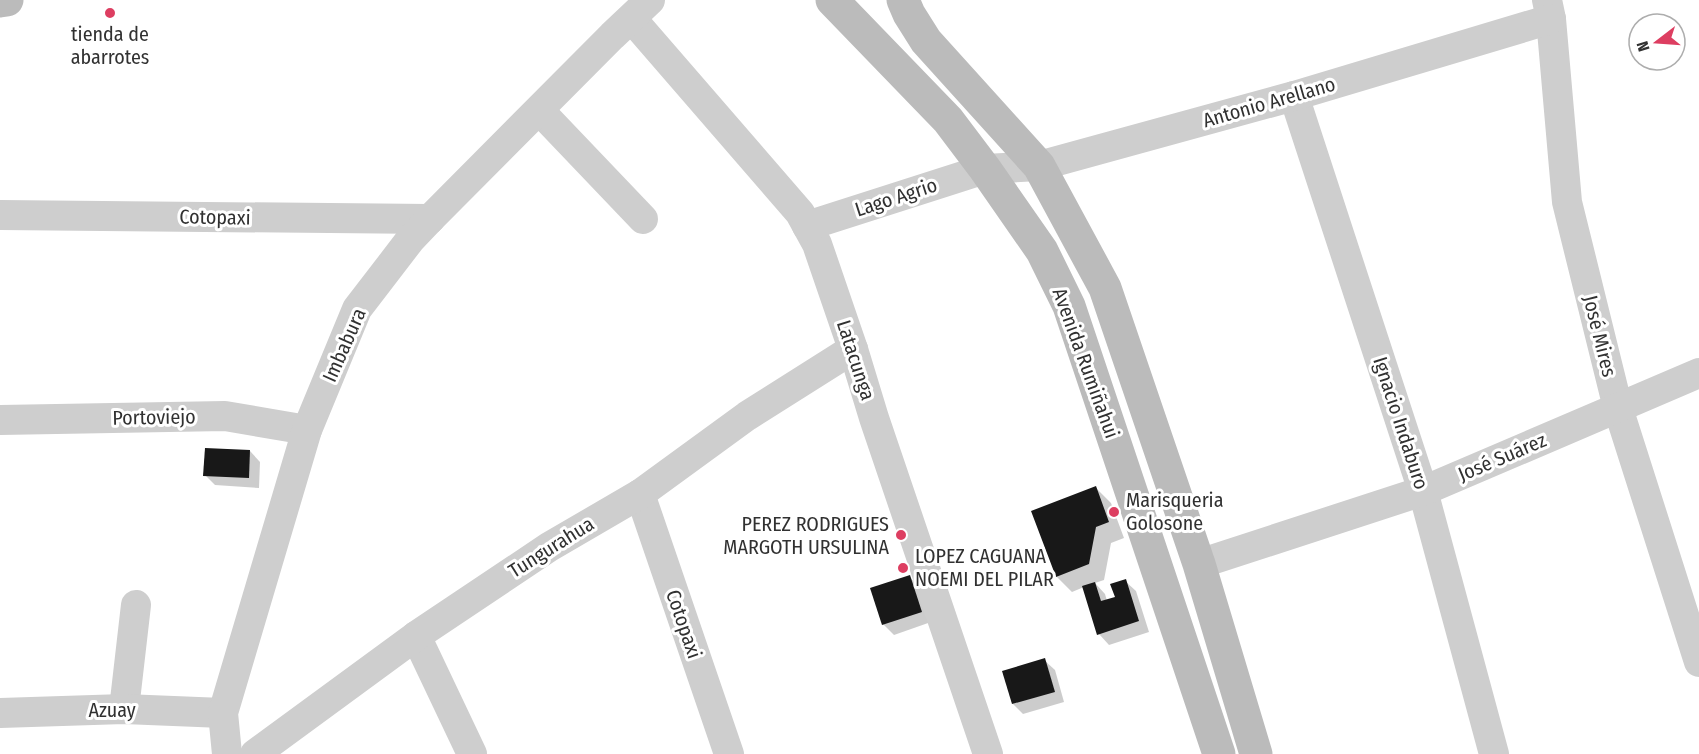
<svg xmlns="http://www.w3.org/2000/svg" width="1699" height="754" font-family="'Fira Sans Condensed',sans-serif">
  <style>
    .shadow { fill: #0003 }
    .building { fill: #181818 }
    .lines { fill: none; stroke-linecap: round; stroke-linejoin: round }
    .minor { stroke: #cecece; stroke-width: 30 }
    .secondary { stroke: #bbb; stroke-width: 33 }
    .poi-dot { fill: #dd3e61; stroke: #fff; stroke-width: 2 }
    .labels { text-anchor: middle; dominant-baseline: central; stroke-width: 6; stroke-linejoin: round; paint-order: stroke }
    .poi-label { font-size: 20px; fill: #313131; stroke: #fff; text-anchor: start }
    .street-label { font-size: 20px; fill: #313131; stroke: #fff }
  </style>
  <rect width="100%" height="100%" fill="#fff"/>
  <!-- shadow -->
  <g class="shadow">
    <polygon points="250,451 260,462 259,488 215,485 205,475"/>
    <polygon points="1096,488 1111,503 1124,538 1111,543 1104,580 1095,583 1105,594 1107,601 1117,598 1125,581 1136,591 1149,632 1109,645 1099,634 1084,587 1072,592 1057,577"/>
    <polygon points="909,577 920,587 931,622 894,635 883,624"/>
    <polygon points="1044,660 1055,670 1064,702 1023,714 1013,704"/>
  </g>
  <!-- building -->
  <g class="building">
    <polygon points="205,448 250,450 249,478 203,476"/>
    <polygon points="1096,486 1109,522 1096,527 1089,564 1056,577 1031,511"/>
    <polygon points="910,575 922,612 882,625 870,588"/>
    <polygon points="1126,579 1139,621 1097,635 1082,586 1095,582 1101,601 1115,597 1110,584"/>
    <polygon points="1045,658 1055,692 1012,704 1002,671"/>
  </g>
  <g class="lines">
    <!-- minor -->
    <g class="minor">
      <polyline points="1547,0 1551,19 1567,202 1618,408 1699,662"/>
      <polyline points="632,19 800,213 817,244 853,349 874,418 988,754"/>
      <polyline points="1294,96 1423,491 1494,754"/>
      <polyline points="539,110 643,219"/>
      <polyline points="0,215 430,219"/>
      <polyline points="807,226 985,169 1039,166 1294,96 1551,19"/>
      <polyline points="0,420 225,416 307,430"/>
      <polyline points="640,494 729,754"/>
      <polyline points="1199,564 1423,491 1699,373"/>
      <polyline points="416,636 472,754"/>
      <polyline points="124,709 136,605"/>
      <polyline points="0,713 124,709 223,713"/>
      <polyline points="227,754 223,713 307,430 357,309 410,240 430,219 612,36 650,0"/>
      <polyline points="255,754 416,636 549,547 640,494 747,416 853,349"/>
    </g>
    <!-- secondary -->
    <g class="secondary">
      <polyline points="832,0 948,120 985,169 1042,251 1069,306 1219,754"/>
      <polyline points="903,0 909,14 926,41 1039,166 1105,288 1199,564 1256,754"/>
      <polyline points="0,1 7,0"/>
    </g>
  </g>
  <!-- markers -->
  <g class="poi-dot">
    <circle cx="110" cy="13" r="6"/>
    <circle cx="1114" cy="512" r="6"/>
    <circle cx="901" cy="535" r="6"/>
    <circle cx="903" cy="568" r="6"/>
  </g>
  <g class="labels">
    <!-- poi labels -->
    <g class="poi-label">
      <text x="110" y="34" text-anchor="middle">tienda de<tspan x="110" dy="23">abarrotes</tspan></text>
      <text x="1126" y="500">Marisqueria<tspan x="1126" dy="23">Golosone</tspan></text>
      <text x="889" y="524" text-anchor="end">PEREZ RODRIGUES<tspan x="889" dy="23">MARGOTH URSULINA</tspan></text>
      <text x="915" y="556">LOPEZ CAGUANA<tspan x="915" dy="23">NOEMI DEL PILAR</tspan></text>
    </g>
    <!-- street labels -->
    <g class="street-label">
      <text transform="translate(1269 102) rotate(-16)">Antonio Arellano</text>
      <text transform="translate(896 197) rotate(-18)">Lago Agrio</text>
      <text transform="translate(215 217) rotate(1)">Cotopaxi</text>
      <text transform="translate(1600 336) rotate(76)">José Mires</text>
      <text transform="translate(344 345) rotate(-66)">Imbabura</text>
      <text transform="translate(856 360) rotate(72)">Latacunga</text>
      <text transform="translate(1086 363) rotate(70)">Avenida Rumiñahui</text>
      <text transform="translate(154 417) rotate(-1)">Portoviejo</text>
      <text transform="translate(1401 423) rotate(72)">Ignacio Indaburo</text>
      <text transform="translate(1502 457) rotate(-23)">José Suárez</text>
      <text transform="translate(551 547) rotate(-32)">Tungurahua</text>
      <text transform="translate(684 624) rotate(71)">Cotopaxi</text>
      <text x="112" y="710">Azuay</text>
    </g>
  </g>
  <!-- north arrow -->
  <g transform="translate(1657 42) rotate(253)"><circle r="28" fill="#ffffff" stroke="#adadad" stroke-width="1.5"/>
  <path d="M0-4.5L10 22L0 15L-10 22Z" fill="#dd3e61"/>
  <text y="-9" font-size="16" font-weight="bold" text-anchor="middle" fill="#313131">N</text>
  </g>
</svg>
